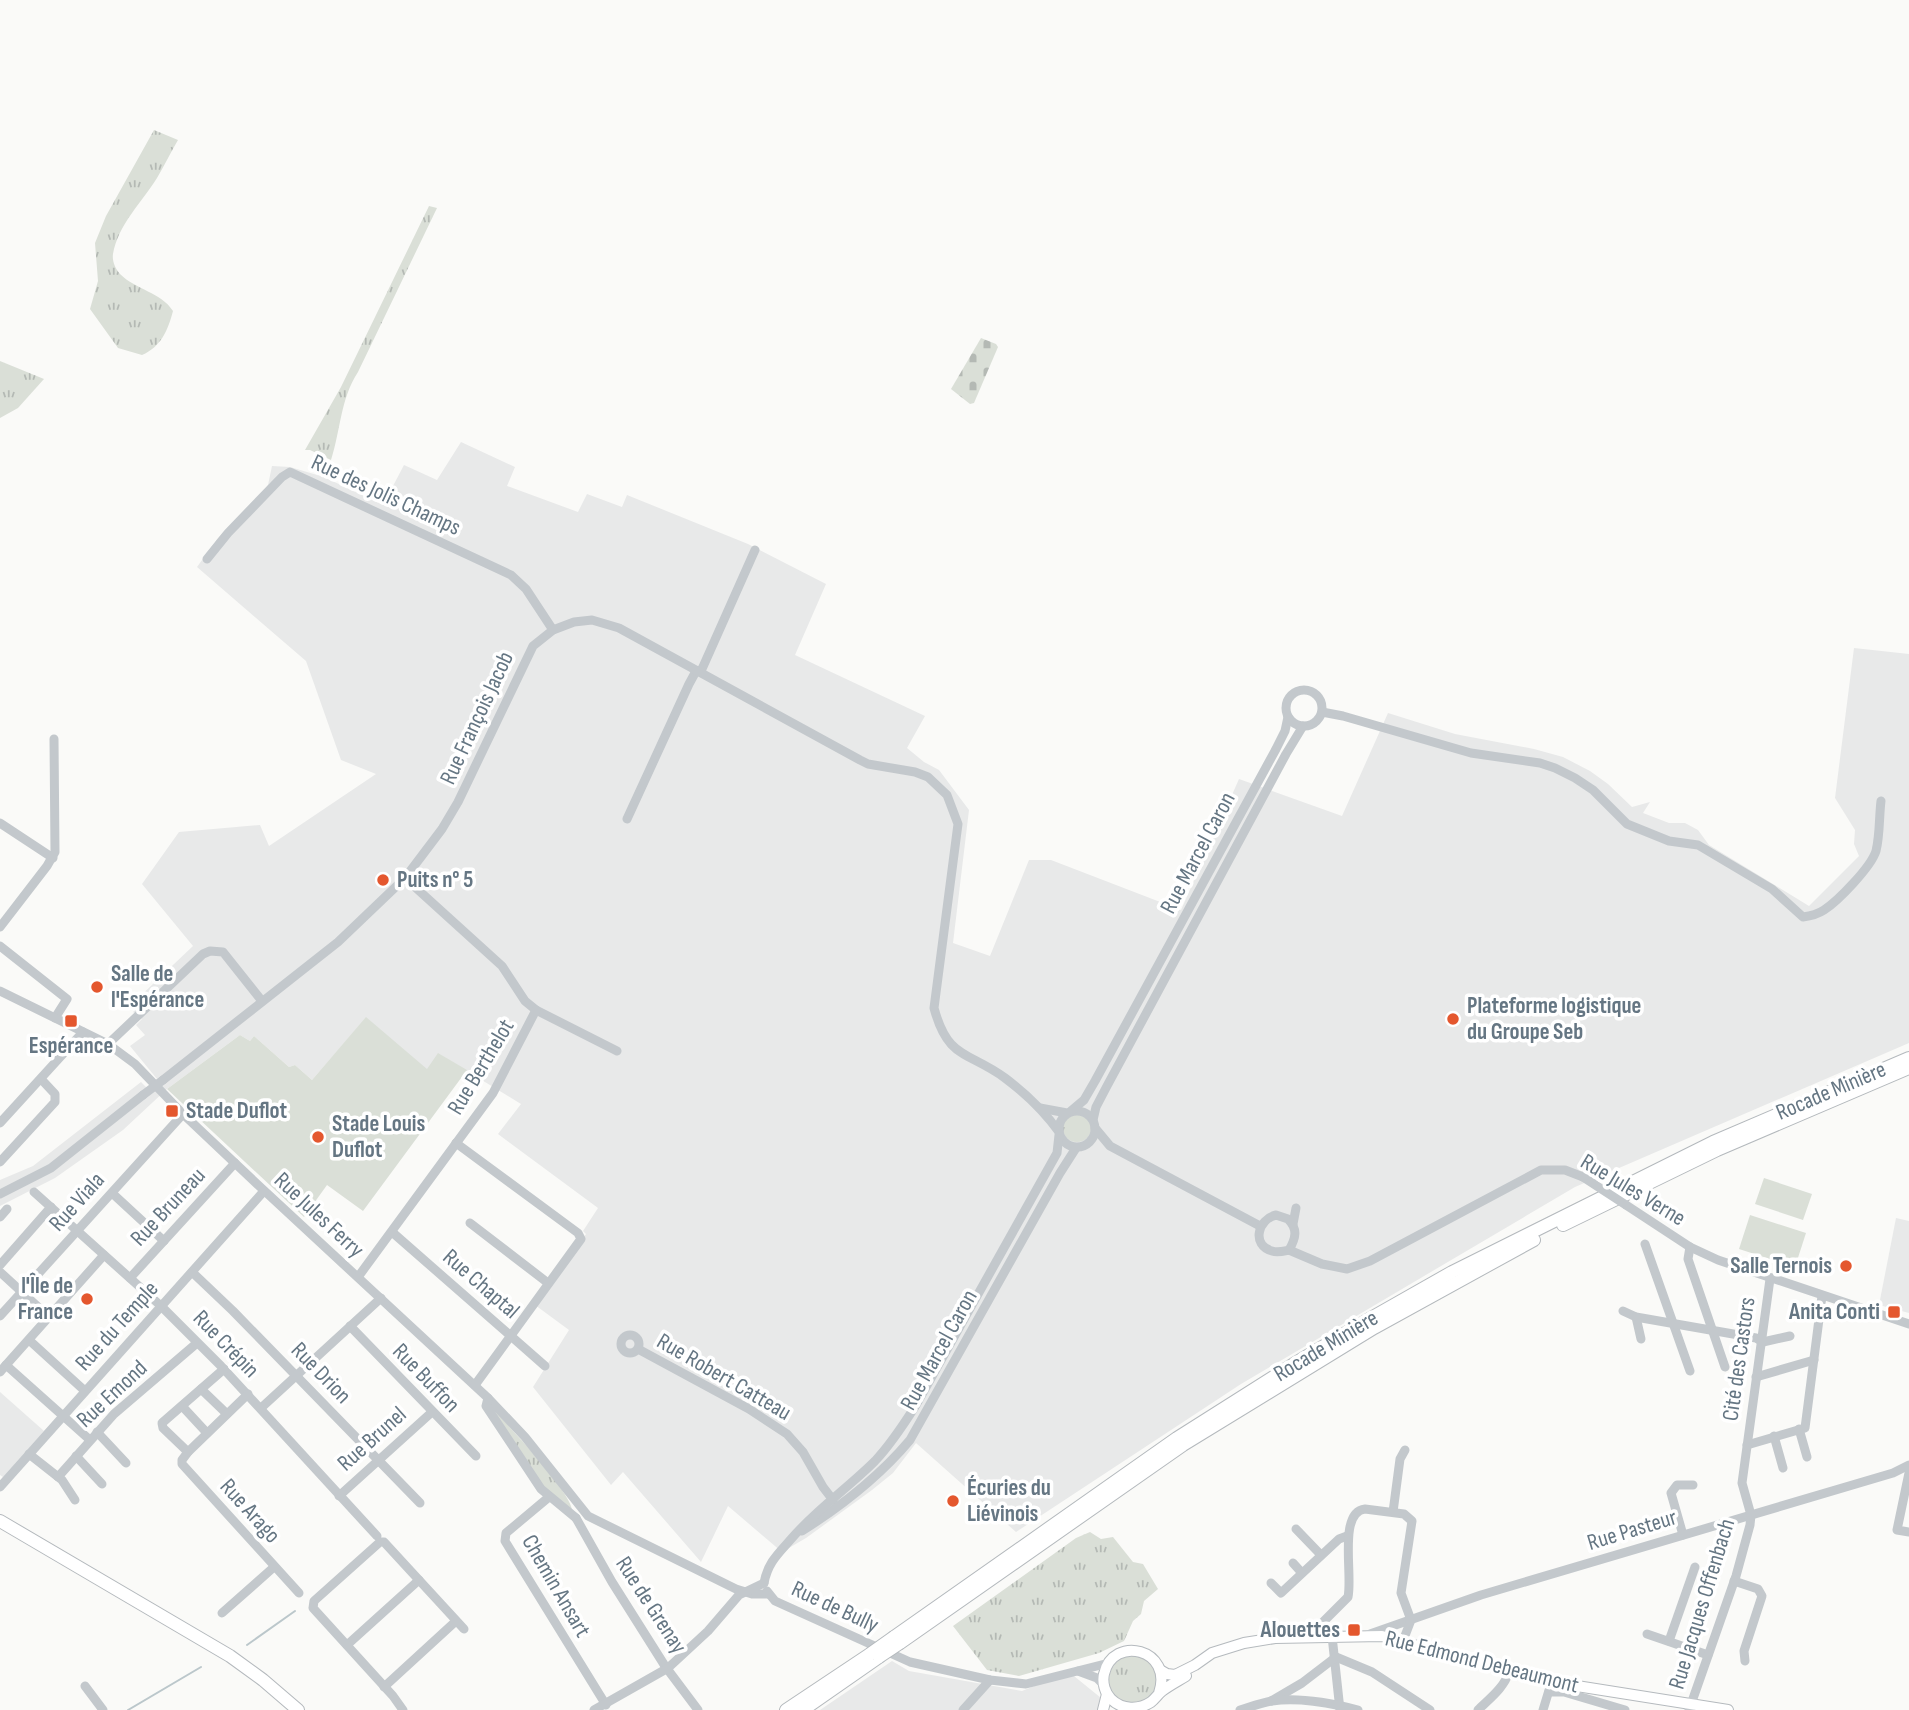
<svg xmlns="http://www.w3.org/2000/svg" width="1909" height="1710" font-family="'Sofia Sans Condensed',sans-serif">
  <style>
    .built { fill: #e8e9e9 }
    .grass { fill: url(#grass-tufts) }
    .cemetery { fill: url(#cemetery-stones) }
    .garden { fill: #dadfd7 }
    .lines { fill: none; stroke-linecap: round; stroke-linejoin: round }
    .stream { stroke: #bbc7cb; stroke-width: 2 }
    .major-casing { stroke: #b5babe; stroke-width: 12 }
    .highway-casing { stroke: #b4b9bd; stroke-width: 14 }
    .minor { stroke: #c3c8cc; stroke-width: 9 }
    .major { stroke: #fff; stroke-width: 10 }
    .highway { stroke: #fff; stroke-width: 12 }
    .highway-bridge-casing { stroke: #b4b9bd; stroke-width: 14; stroke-linecap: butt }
    .minor-bridge { stroke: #c3c8cc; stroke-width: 9 }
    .highway-bridge { stroke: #fff; stroke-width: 12 }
    .poi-dot { fill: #e4572e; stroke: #fff; stroke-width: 2.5 }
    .labels { text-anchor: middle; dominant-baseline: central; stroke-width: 7; stroke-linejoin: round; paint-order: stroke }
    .street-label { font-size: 23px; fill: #657683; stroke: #fff }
    .poi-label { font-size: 23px; font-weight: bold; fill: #657683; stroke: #fff; text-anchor: start }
  </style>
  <defs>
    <pattern id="grass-tufts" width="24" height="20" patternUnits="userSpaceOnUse" patternTransform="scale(1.75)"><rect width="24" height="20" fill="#dadfd7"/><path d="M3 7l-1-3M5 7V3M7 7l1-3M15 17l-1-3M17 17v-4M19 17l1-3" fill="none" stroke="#b4b9b4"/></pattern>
    <pattern id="cemetery-stones" width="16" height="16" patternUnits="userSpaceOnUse" patternTransform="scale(1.75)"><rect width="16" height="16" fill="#dadfd7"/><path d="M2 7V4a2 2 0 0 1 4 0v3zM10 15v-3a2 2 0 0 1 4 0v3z" fill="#b4b9b4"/></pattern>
  </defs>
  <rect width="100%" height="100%" fill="#fafaf8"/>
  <!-- built -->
  <g class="built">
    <polygon points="461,442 515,467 507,486 578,512 587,494 622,507 627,495 748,544 826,584 795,655 925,716 907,748 924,762 939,770 969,810 953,943 990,956 1029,860 1051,860 1181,910 1239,779 1342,816 1388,713 1455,734 1534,749 1563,757 1590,771 1608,784 1632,807 1650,802 1643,813 1669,823 1685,823 1698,830 1709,845 1809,906 1859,856 1854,844 1855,830 1835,798 1854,648 1909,654 1909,1043 1575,1187 1241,1384 1016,1532 916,1443 893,1473 872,1490 806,1538 782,1552 728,1506 701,1562 623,1472 611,1485 533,1387 569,1330 535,1305 586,1234 583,1231 598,1208 498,1134 521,1104 439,1054 427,1070 366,1018 312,1080 295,1065 289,1067 254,1036 250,1041 240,1035 167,1089 123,1130 55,1178 0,1206 0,1180 33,1166 141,1082 147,1088 157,1079 130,1046 145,1035 136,1025 142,1019 133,1012 139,1006 134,1002 193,946 142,884 179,832 260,825 269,846 376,774 341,760 306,661 197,567 218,538 261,494 268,485 272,466 290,467 324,477 383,505 404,465 437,480"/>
    <polygon points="1896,1218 1909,1221 1909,1313 1879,1305"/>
    <polygon points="0,1392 44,1431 3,1477 0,1475"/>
    <polygon points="892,1661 909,1671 1022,1691 1069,1672 1106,1702 1099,1710 820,1710"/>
  </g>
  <!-- grass -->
  <g class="grass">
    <path d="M 154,130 L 178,140 C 171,152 164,166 157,178 C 142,202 118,225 113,254 C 112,261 115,268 120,274 C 136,290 161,292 173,311 C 168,330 161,347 142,355 L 118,348 L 90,309 L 98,281 L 95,243 L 106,216 Z"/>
    <path d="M 429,206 L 437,208 L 358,372 C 340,400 341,429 331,460 L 310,450 L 305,450 L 341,387 Z"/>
    <polygon points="0,361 44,379 18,408 0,418"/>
    <circle cx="1077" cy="1128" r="14"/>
    <path d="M 492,1408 C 508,1425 570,1491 572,1510 L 542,1488 Z"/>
    <polygon points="1090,1532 1101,1539 1113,1537 1133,1562 1143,1564 1158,1589 1144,1601 1141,1614 1133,1621 1124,1641 1099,1653 1019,1676 987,1670 953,1626 1076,1538"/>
    <circle cx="1133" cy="1680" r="24"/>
  </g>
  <!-- cemetery -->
  <polygon class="cemetery" points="981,338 996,344 998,347 974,403 970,404 951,389"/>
  <!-- garden -->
  <g class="garden">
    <polygon points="366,1017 427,1069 438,1053 467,1070 363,1211 327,1185 304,1217 167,1089 240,1035 250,1041 254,1036 289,1067 295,1065 312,1080"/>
    <polygon points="1764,1178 1812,1194 1803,1220 1755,1204"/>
    <polygon points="1750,1215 1806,1233 1795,1267 1739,1249"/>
  </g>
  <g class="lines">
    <!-- stream -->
    <g class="stream">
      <polyline points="247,1645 295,1611"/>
      <polyline points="128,1710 201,1667"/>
    </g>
    <defs>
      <g id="major">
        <polyline points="1160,1670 1167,1674 1175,1675 1195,1665 1212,1653 1244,1643 1275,1638 1382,1636 1539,1680 1728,1710"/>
        <path d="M 1159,1693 C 1174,1649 1113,1634 1104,1674 C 1102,1683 1105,1693 1111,1699 C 1122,1710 1139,1710 1151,1702 C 1155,1699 1158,1694 1162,1691 C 1170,1685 1178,1681 1186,1676"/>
        <polyline points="1103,1710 1107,1694"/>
      </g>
      <g id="highway">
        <polyline points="1563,1225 1717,1150 1909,1068"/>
        <polyline points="0,1521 230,1656 263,1680 298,1710"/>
        <polyline points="894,1637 1177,1438 1297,1362 1371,1318 1452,1272 1713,1142 1909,1058"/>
        <polyline points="900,1643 1183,1445 1374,1328 1534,1240"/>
        <polyline points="786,1710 870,1654"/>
        <polyline points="803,1710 879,1657"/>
      </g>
    </defs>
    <!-- major casing -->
    <use href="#major" class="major-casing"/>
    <!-- highway casing -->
    <use href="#highway" class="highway-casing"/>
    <!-- minor -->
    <g class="minor">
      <polyline points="207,559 228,533 282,477 290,472 511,575 526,589 553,630"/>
      <circle cx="1304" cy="708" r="18"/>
      <path d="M 1322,712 L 1343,716 L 1471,753 L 1540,763 L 1555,768 L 1575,778 L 1593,790 L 1627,824 L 1669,841 L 1698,845 L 1772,889 L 1803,917 C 1811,916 1818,914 1824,910 C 1838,901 1871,867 1876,851 C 1880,835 1879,817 1881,801"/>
      <polyline points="627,819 689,684 695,673 702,669 755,550"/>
      <polyline points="0,823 53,858"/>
      <polyline points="405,878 502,966 525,1001 536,1010 617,1051"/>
      <polyline points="0,927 47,866 55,852 54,739"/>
      <polyline points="0,946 67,999 55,1018"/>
      <polyline points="0,991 108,1044 135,1064 183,1114 257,1184 488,1398 525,1437 588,1516 736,1589 752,1594 768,1594"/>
      <polyline points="108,1044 203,954 210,951 223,952 262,1001"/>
      <path d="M 163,1080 L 338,942 L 405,878 L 442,829 L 458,802 L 533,646 L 553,630 L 574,622 L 592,620 L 619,628 L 860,760 L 868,764 L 915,772 L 928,777 L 947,795 L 958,824 L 934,1008 C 948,1060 968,1051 1005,1078 C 1025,1093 1044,1111 1059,1132"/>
      <polyline points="1040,1108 1067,1113"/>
      <circle cx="1077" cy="1129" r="18"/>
      <polyline points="1071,1111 1084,1100 1095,1081 1276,749 1285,731 1288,717"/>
      <polyline points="1093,1120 1096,1107 1107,1086 1286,754 1303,726"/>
      <polyline points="0,1123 83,1032"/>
      <polyline points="1095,1128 1110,1146 1260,1226"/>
      <polyline points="456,1143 578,1233 581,1239 475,1385"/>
      <polyline points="0,1162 55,1102 55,1094 41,1079"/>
      <polyline points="34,1192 161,1306 221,1366 377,1536"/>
      <polyline points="112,1193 164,1241"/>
      <polyline points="0,1194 51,1168 143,1095"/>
      <polyline points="1626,1205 1690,1247 1718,1260 1909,1324"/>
      <path d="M 1276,1215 L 1288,1219 C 1298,1229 1296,1238 1289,1250 C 1284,1251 1278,1253 1272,1251 C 1251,1245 1258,1219 1276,1215 Z"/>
      <polyline points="0,1217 7,1209"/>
      <polyline points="470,1223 548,1283"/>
      <polyline points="1293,1224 1296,1208"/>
      <polyline points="392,1232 545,1366"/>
      <polyline points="1645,1244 1690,1371"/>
      <polyline points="1690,1247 1688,1259 1725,1367"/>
      <polyline points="1289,1250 1322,1264 1347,1269 1370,1261 1541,1170 1565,1170 1583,1177"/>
      <polyline points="0,1265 51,1207"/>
      <polyline points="0,1272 49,1317"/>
      <polyline points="192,1272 233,1311 420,1503"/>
      <polyline points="358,1277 493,1093 536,1010"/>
      <polyline points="130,1278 235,1163"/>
      <polyline points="1623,1311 1636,1317 1756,1338 1763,1342 1790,1336"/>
      <polyline points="0,1316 183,1114"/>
      <polyline points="1636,1317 1641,1339"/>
      <polyline points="350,1326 476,1456"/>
      <circle cx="630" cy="1344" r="9"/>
      <polyline points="29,1340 85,1391"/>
      <polyline points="638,1349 749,1409 787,1434 803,1452 823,1487 833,1500"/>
      <polyline points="6,1365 104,1255"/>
      <polyline points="0,1372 6,1365 90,1440"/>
      <polyline points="1756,1377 1814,1360"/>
      <polyline points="201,1389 227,1414"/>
      <polyline points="248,1394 188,1452 182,1460 182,1464 299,1593"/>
      <polyline points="488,1398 486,1406 541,1489 576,1518"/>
      <polyline points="182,1406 207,1433"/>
      <polyline points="261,1408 381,1298"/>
      <polyline points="1799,1429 1807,1457"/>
      <polyline points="97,1432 126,1463"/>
      <polyline points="1774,1436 1783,1468"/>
      <polyline points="1747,1445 1805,1428 1822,1296"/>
      <polyline points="188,1452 163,1428 162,1423 224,1369"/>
      <polyline points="29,1454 62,1480 75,1500"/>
      <polyline points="76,1456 102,1484"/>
      <polyline points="1909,1473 1897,1530 1909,1532"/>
      <polyline points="58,1477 114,1414 197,1343"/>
      <polyline points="0,1487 264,1191"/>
      <polyline points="339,1496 432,1412"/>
      <polyline points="549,1497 506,1533 505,1541 606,1705"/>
      <polyline points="1393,1512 1400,1459 1405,1450"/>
      <polyline points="576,1518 612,1582 665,1666 698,1710"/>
      <polyline points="1296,1529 1321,1555"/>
      <path d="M 802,1531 C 843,1505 879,1477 910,1440 L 1060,1173 L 1076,1148"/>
      <polyline points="1683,1535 1671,1493 1677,1485 1693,1485"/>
      <polyline points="1293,1563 1302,1573"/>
      <polyline points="1734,1581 1758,1589 1762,1596 1744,1651 1745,1661"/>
      <path d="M 764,1583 C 768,1562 778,1554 792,1538 C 817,1509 848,1488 875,1461 C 891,1444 904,1424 916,1405 L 1057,1153 L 1059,1135"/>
      <polyline points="1271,1583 1281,1593 1339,1539 1347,1536"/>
      <polyline points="767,1591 775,1601 910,1662 990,1680 1026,1684 1109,1663"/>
      <polyline points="222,1613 274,1567"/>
      <polyline points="1370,1634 1481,1595 1893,1473 1909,1465"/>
      <polyline points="1647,1634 1708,1655"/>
      <path d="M 1316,1636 L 1318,1627 L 1348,1597 C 1353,1575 1338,1512 1365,1509 L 1404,1514 L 1412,1521 L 1401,1593 L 1411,1620 L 1403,1641"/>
      <polyline points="1332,1636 1340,1710"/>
      <polyline points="1669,1641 1695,1567"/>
      <polyline points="347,1645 419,1580"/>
      <polyline points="1078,1671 1097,1678 1104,1685"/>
      <polyline points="85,1686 103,1710"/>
      <polyline points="384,1687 456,1621"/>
      <polyline points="1549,1692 1564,1692 1625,1710"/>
      <polyline points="1271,1701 1302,1683 1336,1657 1372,1672 1430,1710"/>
      <polyline points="403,1710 393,1696 313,1608 314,1601 380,1542 384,1542 464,1629"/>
      <polyline points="594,1710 668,1668 708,1631 739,1595 764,1583"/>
      <polyline points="963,1710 990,1680"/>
      <path d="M 1240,1710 C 1250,1707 1261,1703 1272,1701 C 1300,1697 1331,1703 1358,1710"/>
      <path d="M 1478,1710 C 1489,1699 1504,1688 1509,1672"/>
      <polyline points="1543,1710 1550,1687"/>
      <polyline points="1689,1710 1736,1576 1750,1525 1751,1515 1742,1483 1770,1279"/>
    </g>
    <!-- major -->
    <use href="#major" class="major"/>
    <!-- highway -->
    <use href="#highway" class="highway"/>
    <defs>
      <g id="highway-bridge">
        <polyline points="870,1654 894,1637"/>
        <polyline points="879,1657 900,1643"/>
      </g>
    </defs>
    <!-- highway-bridge casing -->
    <use href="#highway-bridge" class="highway-bridge-casing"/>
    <!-- minor-bridge -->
    <g class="minor-bridge">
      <polyline points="143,1095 163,1080"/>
      <polyline points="1583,1177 1626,1205"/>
    </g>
    <!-- highway-bridge -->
    <use href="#highway-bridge" class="highway-bridge"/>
  </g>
  <!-- markers -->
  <g class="poi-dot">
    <circle cx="383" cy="880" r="7"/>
    <circle cx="97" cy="987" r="7"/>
    <circle cx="1453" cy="1019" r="7"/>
    <rect x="64" y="1014" width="14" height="14" rx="3.5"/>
    <rect x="165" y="1104" width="14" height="14" rx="3.5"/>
    <circle cx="318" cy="1137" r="7"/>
    <circle cx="1846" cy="1266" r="7"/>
    <circle cx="87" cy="1299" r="7"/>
    <rect x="1887" y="1305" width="14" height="14" rx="3.5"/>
    <circle cx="953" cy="1501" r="7"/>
    <rect x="1347" y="1623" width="14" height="14" rx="3.5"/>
  </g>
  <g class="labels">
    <!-- street labels -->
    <g class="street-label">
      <text transform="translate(386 495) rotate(25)">Rue des Jolis Champs</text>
      <text transform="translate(477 718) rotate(-65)">Rue François Jacob</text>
      <text transform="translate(1198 853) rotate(-62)">Rue Marcel Caron</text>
      <text transform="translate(481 1067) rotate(-59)">Rue Berthelot</text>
      <text transform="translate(1831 1091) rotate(-23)">Rocade Minière</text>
      <text transform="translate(1633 1190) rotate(31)">Rue Jules Verne</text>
      <text transform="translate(77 1202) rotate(-48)">Rue Viala</text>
      <text transform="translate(168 1207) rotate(-47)">Rue Bruneau</text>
      <text transform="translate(319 1215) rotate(43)">Rue Jules Ferry</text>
      <text transform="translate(481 1284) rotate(41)">Rue Chaptal</text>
      <text transform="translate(117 1326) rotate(-48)">Rue du Temple</text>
      <text transform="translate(226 1344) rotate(46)">Rue Crépin</text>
      <text transform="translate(1326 1346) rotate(-31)">Rocade Minière</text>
      <text transform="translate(939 1350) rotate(-61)">Rue Marcel Caron</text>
      <text transform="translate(1739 1359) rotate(-82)">Cité des Castors</text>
      <text transform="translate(321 1373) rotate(46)">Rue Drion</text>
      <text transform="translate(724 1377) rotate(30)">Rue Robert Catteau</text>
      <text transform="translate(426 1378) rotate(46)">Rue Buffon</text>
      <text transform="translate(112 1394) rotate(-43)">Rue Emond</text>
      <text transform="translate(372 1439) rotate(-42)">Rue Brunel</text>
      <text transform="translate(250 1511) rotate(48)">Rue Arago</text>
      <text transform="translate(1632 1530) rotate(-17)">Rue Pasteur</text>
      <text transform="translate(556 1586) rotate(60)">Chemin Ansart</text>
      <text transform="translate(1702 1604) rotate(-73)">Rue Jacques Offenbach</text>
      <text transform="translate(651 1605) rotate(57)">Rue de Grenay</text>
      <text transform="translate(835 1607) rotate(25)">Rue de Bully</text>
      <text transform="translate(1482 1662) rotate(14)">Rue Edmond Debeaumont</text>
    </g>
    <!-- poi labels -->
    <g class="poi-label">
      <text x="397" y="880">Puits n° 5</text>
      <text x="111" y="974">Salle de<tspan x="111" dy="26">l'Espérance</tspan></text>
      <text x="1467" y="1006">Plateforme logistique<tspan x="1467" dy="26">du Groupe Seb</tspan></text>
      <text x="71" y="1046" text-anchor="middle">Espérance</text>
      <text x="186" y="1111">Stade Duflot</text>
      <text x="332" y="1124">Stade Louis<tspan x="332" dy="26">Duflot</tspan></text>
      <text x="1832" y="1266" text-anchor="end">Salle Ternois</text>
      <text x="73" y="1286" text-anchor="end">l'Île de<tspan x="73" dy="26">France</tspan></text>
      <text x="1880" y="1312" text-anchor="end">Anita Conti</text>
      <text x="967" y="1488">Écuries du<tspan x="967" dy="26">Liévinois</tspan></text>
      <text x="1340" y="1630" text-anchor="end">Alouettes</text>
    </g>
  </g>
</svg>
